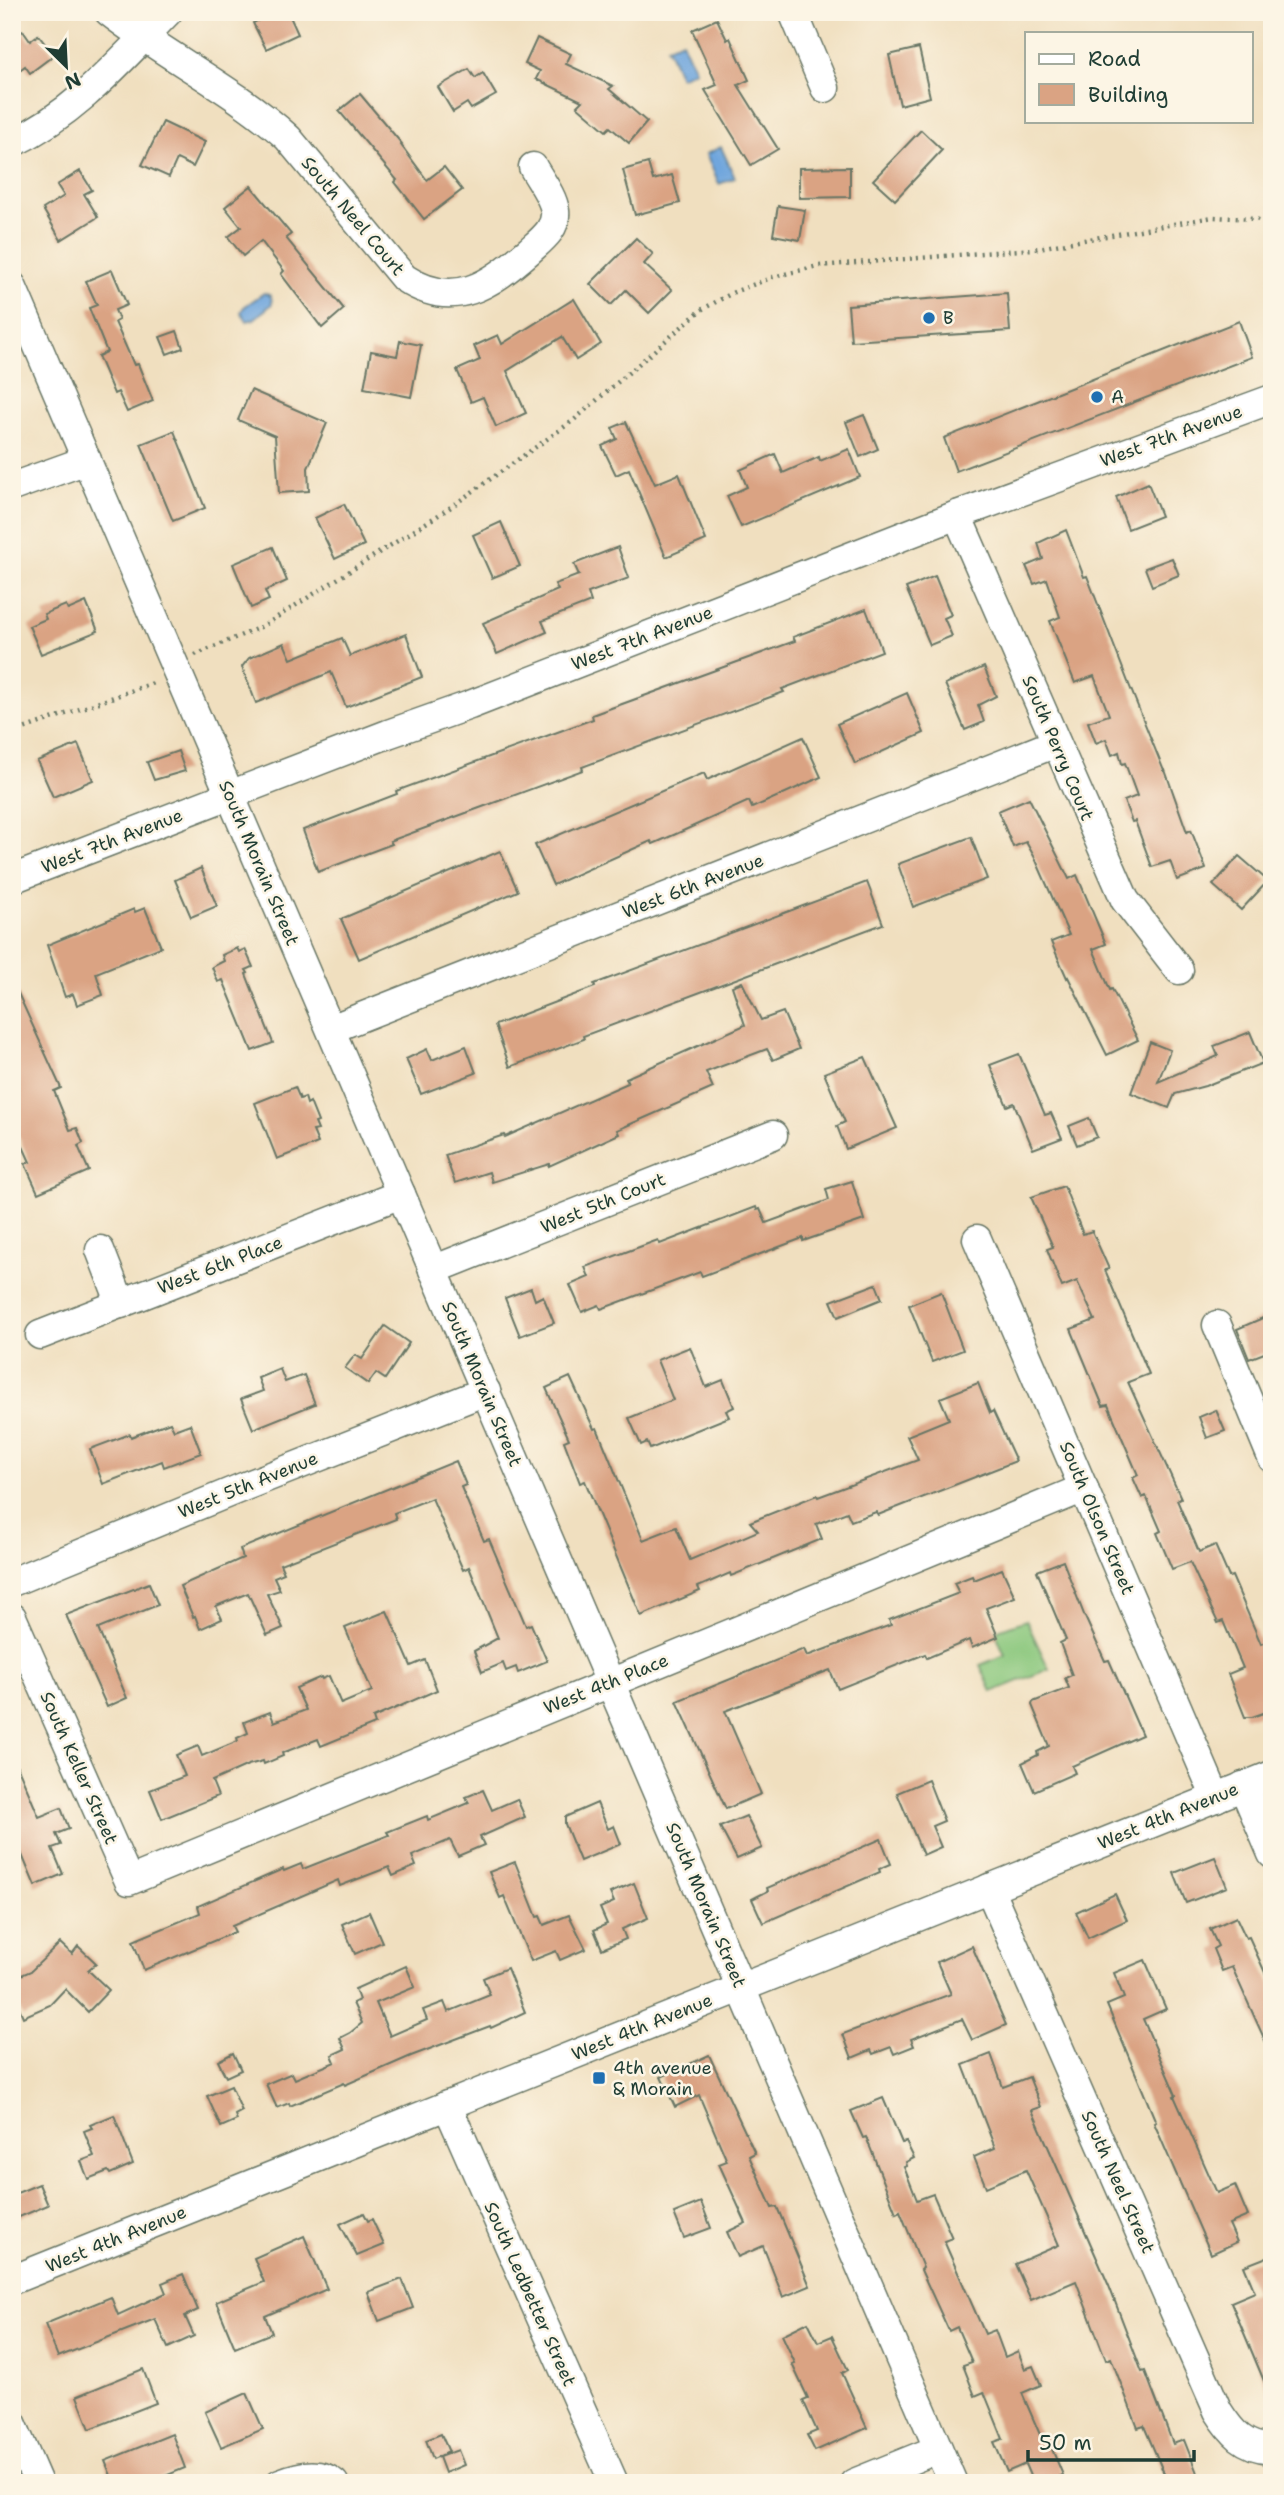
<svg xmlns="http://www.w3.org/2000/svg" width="1284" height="2495" font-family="'Shantell Sans',sans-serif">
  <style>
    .green { fill: #8ac77d; stroke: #548258; stroke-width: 2 }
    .water { fill: #6fa6dd; stroke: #477288; stroke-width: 2 }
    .building { fill: #daa383 }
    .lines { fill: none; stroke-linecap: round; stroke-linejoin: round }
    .minor-casing { stroke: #687665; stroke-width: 31 }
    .path { stroke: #687665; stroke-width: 4.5; stroke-dasharray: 2 5; stroke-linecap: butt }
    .minor { stroke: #fff; stroke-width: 28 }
    .poi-dot { fill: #1f6fb2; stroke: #fcf5e5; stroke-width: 2.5 }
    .labels { text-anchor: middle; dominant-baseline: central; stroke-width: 5; stroke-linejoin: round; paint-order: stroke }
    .street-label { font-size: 18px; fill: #1f3d34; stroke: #fcf5e5 }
    .poi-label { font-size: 18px; fill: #1f3d34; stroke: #fcf5e5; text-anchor: start }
  </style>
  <rect width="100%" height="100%" fill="#fcf5e5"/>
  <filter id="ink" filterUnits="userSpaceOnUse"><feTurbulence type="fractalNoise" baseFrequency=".0143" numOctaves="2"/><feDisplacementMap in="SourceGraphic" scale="14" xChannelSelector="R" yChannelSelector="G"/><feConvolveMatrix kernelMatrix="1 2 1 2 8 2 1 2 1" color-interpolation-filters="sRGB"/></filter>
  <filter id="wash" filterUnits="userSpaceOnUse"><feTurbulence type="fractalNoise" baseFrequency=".00686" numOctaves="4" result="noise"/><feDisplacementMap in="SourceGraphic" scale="28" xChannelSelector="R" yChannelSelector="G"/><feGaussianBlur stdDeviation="1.57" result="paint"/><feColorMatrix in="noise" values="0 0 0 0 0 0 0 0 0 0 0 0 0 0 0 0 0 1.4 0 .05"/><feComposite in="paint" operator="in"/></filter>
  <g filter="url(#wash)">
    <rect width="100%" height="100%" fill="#f0dfbf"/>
    <!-- green -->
    <polygon class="green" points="1026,1620 1049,1669 992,1692 980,1665 1005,1655 995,1631"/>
    <!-- water -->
    <g class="water">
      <polygon points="682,41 695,70 680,77 667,47"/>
      <polygon points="721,147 735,178 719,184 706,154"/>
      <polygon points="264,293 271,296 272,304 254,319 247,321 241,312 244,307"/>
    </g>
    <g id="blocks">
      <!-- building -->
      <g class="building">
        <polygon points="275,12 288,12 298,34 266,49 253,23"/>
        <polygon points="717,19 727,40 730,38 749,80 738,85 778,149 751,165 705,90 717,85 692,30"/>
        <polygon points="23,31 30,41 38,35 54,55 30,73 25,66 12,76 12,39"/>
        <polygon points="537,38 571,54 566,64 613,86 609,89 647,122 629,143 610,127 606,131 577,106 582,101 536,79 540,71 525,64"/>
        <polygon points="919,48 930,97 900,105 889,55"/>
        <polygon points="469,69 475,78 483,73 496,95 471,109 467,103 453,112 438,87"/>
        <polygon points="360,94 402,144 401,145 427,180 444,167 462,190 424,219 395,182 397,180 339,111"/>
        <polygon points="163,122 205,142 193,167 177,159 169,177 142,165"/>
        <polygon points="921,130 942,150 895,200 873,180"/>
        <polygon points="648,163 653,180 672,175 680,203 635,215 623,170"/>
        <polygon points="850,167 850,197 799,198 799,168"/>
        <polygon points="80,171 92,190 84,194 98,217 61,240 43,209 64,196 57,185"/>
        <polygon points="251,186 291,234 286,238 344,309 322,328 281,274 284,271 261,241 243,256 228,237 241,227 225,207"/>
        <polygon points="778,206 805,210 800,240 773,235"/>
        <polygon points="636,238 653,254 644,264 672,290 649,313 626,290 611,305 590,284"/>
        <polygon points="112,270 127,305 115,310 119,320 115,322 134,365 138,364 153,401 127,412 118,392 114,394 98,356 107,352 89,308 97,305 86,281"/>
        <polygon points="1007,293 1010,331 851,341 848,305"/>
        <polygon points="574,299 601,344 576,360 562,337 507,371 526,413 496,427 483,397 471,402 457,370 480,360 474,346 498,335 502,344"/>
        <polygon points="1239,321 1252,357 956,471 944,438"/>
        <polygon points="177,331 183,348 167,354 160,337"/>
        <polygon points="400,341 421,345 411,397 364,388 371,351 397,356"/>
        <polygon points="251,390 327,423 308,468 309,491 279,493 275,436 238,420"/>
        <polygon points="864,415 878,449 860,457 846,422"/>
        <polygon points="626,422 655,484 679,474 706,540 666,557 629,469 616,475 602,446 617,439 612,428"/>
        <polygon points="174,431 205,508 173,521 141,444"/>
        <polygon points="849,449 860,477 741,527 727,496 747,487 740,470 775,454 783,473 819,457 820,461"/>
        <polygon points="1148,483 1161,516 1128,529 1116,497"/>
        <polygon points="344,504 364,545 335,559 315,518"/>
        <polygon points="501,522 520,566 492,578 473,535"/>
        <polygon points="1066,530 1084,577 1087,576 1128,682 1164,771 1165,770 1187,832 1191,830 1206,869 1177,880 1170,861 1152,867 1135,821 1132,822 1124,801 1137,796 1125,763 1122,764 1119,752 1112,755 1106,739 1096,743 1088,722 1109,715 1094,676 1075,683 1050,621 1060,617 1047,579 1034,584 1026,566 1043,559 1038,543"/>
        <polygon points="273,547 287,581 265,591 269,600 251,608 233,564"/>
        <polygon points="618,547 629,578 588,593 591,602 542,621 547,632 497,654 483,623 558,590 555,584 579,575 574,564"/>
        <polygon points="1172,558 1179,575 1152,586 1145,568"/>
        <polygon points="935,576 951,615 944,618 952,636 930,645 906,588"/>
        <polygon points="86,602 98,631 41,654 29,626 46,619 44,614 66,605 68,610"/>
        <polygon points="866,609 882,651 782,689 784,692 582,767 583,770 390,841 392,844 318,872 303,830 397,794 396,791 593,719 592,715 795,641 793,637"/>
        <polygon points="406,634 422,677 346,707 331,672 256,703 242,667 249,658 284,643 291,659 342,638 350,656"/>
        <polygon points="984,667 996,696 978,705 984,722 965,730 945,684"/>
        <polygon points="907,693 924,733 855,764 837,724"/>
        <polygon points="803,737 821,777 752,808 749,801 676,834 653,844 651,841 553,885 535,845 704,773 707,780"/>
        <polygon points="78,744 93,780 53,797 37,761"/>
        <polygon points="178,751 185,771 154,780 147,762"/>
        <polygon points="1029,798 1069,879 1077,875 1106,944 1093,949 1110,990 1112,989 1138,1040 1107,1055 1068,977 1067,978 1051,942 1069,935 1035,858 1026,842 1013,847 998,811"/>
        <polygon points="971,837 987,879 913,907 898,864"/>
        <polygon points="500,851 518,891 359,959 341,919"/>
        <polygon points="1239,856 1268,881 1241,910 1213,885"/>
        <polygon points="201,868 217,906 191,917 175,880"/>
        <polygon points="867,882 883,924 583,1036 584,1039 510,1067 495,1025 595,987 594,984"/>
        <polygon points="145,908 161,947 96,973 103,995 77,1005 73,994 65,997 47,945 134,909 135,912"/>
        <polygon points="237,948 239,952 245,949 253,967 246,970 248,973 246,974 273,1043 252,1051 223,980 218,982 212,967 224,961 222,955"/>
        <polygon points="12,980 61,1088 54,1091 70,1130 77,1128 83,1143 78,1146 89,1171 38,1193 25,1164 30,1162 12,1122"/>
        <polygon points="742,982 761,1020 783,1012 799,1049 773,1060 767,1049 706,1072 713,1088 617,1130 619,1134 549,1166 549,1164 492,1182 489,1172 455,1183 445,1155 504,1135 505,1137 628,1083 626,1078 745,1025 732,986"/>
        <polygon points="1250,1032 1263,1063 1205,1086 1175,1094 1169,1108 1131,1093 1150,1042 1170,1050 1158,1082 1218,1056 1214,1046"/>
        <polygon points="466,1046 476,1073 421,1094 406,1059 427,1049 432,1060"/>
        <polygon points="1019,1054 1045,1115 1051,1113 1062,1138 1033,1149 1014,1103 1007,1106 990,1065"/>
        <polygon points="865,1057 897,1128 846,1149 837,1126 845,1122 824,1073"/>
        <polygon points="295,1087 300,1099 305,1097 307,1104 310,1102 318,1122 315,1123 318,1130 313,1131 318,1143 277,1159 255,1103"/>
        <polygon points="1089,1118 1097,1137 1077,1145 1069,1126"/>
        <polygon points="852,1181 864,1220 803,1241 803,1238 702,1276 700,1272 601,1309 599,1305 582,1312 570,1285 589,1277 585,1267 642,1246 658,1240 660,1244 756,1207 757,1210 760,1209 766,1223 829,1200 826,1189"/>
        <polygon points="1064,1186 1083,1234 1092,1231 1109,1269 1105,1270 1149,1374 1128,1382 1181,1498 1177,1500 1199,1552 1215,1545 1229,1577 1232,1576 1261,1644 1272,1639 1272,1710 1252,1717 1245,1717 1228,1674 1243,1668 1223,1621 1218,1623 1190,1562 1172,1569 1157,1533 1161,1531 1146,1496 1142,1498 1133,1478 1138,1475 1108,1405 1103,1406 1071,1329 1095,1320 1077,1281 1062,1287 1047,1249 1053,1247 1031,1197"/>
        <polygon points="876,1284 882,1299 838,1317 831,1301"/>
        <polygon points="531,1288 535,1300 543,1296 554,1323 520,1336 505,1298"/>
        <polygon points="941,1292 963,1350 932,1362 909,1305"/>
        <polygon points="1272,1314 1272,1350 1249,1359 1237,1329"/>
        <polygon points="385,1326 409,1343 385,1379 376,1373 368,1384 345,1368 355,1355 362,1359"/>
        <polygon points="690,1347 706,1387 723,1380 734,1407 726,1411 729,1417 650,1449 647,1442 641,1445 629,1418 673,1400 657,1360"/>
        <polygon points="280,1369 285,1382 304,1375 315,1404 253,1429 241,1399 263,1391 258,1378"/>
        <polygon points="570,1377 594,1429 597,1428 643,1540 676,1527 690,1560 758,1531 750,1522 817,1495 818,1497 918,1460 907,1436 949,1419 940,1398 978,1383 990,1413 993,1411 1016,1461 878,1515 876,1512 851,1521 847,1512 816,1524 822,1539 731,1576 730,1573 698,1587 700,1591 641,1616 585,1481 580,1483 564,1441 569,1439 546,1388"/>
        <polygon points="1216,1410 1225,1431 1207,1438 1199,1417"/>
        <polygon points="170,1422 174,1430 190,1424 201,1453 164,1467 162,1461 103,1484 90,1449 130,1434 131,1437"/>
        <polygon points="456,1461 466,1485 461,1487 484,1541 489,1539 526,1626 531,1624 547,1661 518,1673 516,1667 506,1671 503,1663 482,1672 474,1651 498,1638 469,1567 463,1570 432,1498 394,1513 396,1519 280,1564 284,1573 274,1577 280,1590 267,1594 283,1628 267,1635 248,1593 216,1606 222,1619 200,1629 195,1616 193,1617 180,1586 243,1558 240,1549"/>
        <polygon points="1063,1561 1085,1617 1105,1661 1109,1660 1142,1735 1072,1766 1075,1773 1034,1791 1022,1763 1038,1755 1037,1752 1049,1746 1032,1705 1033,1702 1069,1688 1065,1678 1072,1675 1060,1643 1066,1640 1037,1571"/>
        <polygon points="1002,1569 1015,1597 986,1608 998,1637 972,1648 969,1640 927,1658 925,1654 838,1689 830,1670 725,1711 761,1794 726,1809 677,1701 804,1649 807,1656 891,1625 889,1620 959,1593 954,1583 972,1576 974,1580"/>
        <polygon points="149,1583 158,1605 98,1629 127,1698 107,1707 66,1615"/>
        <polygon points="387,1611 411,1666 425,1660 437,1690 373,1718 375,1724 321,1746 318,1739 282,1753 283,1756 264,1764 263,1761 248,1765 212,1781 218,1796 162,1819 150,1790 185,1776 176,1755 198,1746 202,1756 238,1741 237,1738 248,1733 244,1722 270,1712 274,1722 306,1710 296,1688 321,1677 322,1679 329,1676 341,1704 372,1691 345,1628"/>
        <polygon points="12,1754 39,1817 61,1808 69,1829 56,1834 61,1845 52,1848 63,1874 35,1886 20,1850 12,1853"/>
        <polygon points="928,1780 944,1821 932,1826 941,1847 923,1855 897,1793"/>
        <polygon points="483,1790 492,1810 517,1799 525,1817 480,1837 484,1845 458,1856 450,1840 412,1856 416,1866 393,1876 389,1867 340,1886 338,1880 232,1926 235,1932 144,1970 133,1941 200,1913 198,1906 283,1869 284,1871 301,1864 303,1869 389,1835 387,1832 427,1816 428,1820 469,1803 466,1797"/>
        <polygon points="597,1803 608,1829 614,1826 621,1844 580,1861 565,1824 565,1817"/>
        <polygon points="746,1816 762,1848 737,1859 720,1827"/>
        <polygon points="881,1839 891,1864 879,1869 880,1872 763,1923 752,1899 768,1891 767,1888"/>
        <polygon points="1215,1857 1227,1887 1186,1903 1174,1873"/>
        <polygon points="515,1862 537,1917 540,1916 544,1925 569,1915 586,1949 560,1960 556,1951 531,1961 504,1896 500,1898 489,1872"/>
        <polygon points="634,1883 648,1918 622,1929 626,1939 602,1949 594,1930 607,1924 600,1908 614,1902 610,1893"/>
        <polygon points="1115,1894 1127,1920 1088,1938 1076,1912"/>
        <polygon points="369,1912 382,1942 355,1954 342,1924"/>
        <polygon points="1236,1917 1246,1938 1249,1937 1272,1988 1272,2056 1232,1967 1222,1971 1213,1949 1218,1946 1210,1929"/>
        <polygon points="60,1943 72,1954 78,1946 96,1963 88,1970 109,1990 88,2012 65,1989 50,2005 23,2017 12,1991 12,1979 31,1971"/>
        <polygon points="972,1946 1006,2025 972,2040 962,2019 911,2039 914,2046 894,2054 891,2047 873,2054 871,2050 852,2058 843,2034 951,1994 937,1962"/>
        <polygon points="1145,1960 1166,2009 1143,2019 1176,2095 1174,2096 1217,2193 1235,2185 1248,2216 1229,2224 1237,2242 1211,2254 1154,2123 1156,2122 1107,2005 1124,1998 1114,1973"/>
        <polygon points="406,1966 415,1987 376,2003 390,2036 427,2020 423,2010 444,2002 448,2012 490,1995 483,1978 507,1968 525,2012 491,2028 490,2026 411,2056 345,2085 344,2083 290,2106 289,2103 277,2108 266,2084 292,2073 295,2079 335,2062 332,2055 345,2049 340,2038 350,2033 362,2023 353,2003 359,2000 355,1989"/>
        <polygon points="233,2053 241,2070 226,2077 218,2061"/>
        <polygon points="991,2054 1003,2087 1029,2077 1041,2107 1032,2110 1109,2286 1142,2372 1145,2371 1173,2444 1184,2440 1201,2483 1168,2483 1144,2426 1138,2428 1111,2358 1106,2360 1076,2281 1031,2300 1015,2264 1059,2245 1026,2170 986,2187 974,2157 995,2148 963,2065"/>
        <polygon points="709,2055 755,2153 749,2156 772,2208 777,2207 810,2286 783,2297 763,2246 738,2257 727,2232 746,2223 719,2164 727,2161 699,2095 675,2107 661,2077"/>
        <polygon points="231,2086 242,2111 235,2115 237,2120 221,2127 207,2096"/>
        <polygon points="883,2098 902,2143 906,2142 914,2158 906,2162 907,2166 904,2167 917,2200 933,2194 952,2238 944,2241 985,2334 995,2330 1005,2357 1018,2351 1025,2369 1033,2366 1041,2385 1022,2393 1041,2437 1046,2435 1063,2475 1046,2483 1033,2483 1025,2464 1007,2472 994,2442 1003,2439 984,2392 975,2396 963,2365 972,2362 957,2327 949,2331 921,2270 923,2268 900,2211 896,2213 866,2137 863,2138 851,2111"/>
        <polygon points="114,2115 133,2164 110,2174 108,2171 88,2179 81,2161 94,2156 84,2131 92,2128 90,2125"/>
        <polygon points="39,2184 48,2205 12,2220 12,2195"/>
        <polygon points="701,2202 711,2228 684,2238 674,2213"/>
        <polygon points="364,2213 368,2221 372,2219 384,2245 357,2256 340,2224"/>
        <polygon points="304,2236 327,2289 265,2316 272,2333 235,2348 216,2302 264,2282 254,2258"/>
        <polygon points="1272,2255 1272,2400 1231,2302 1255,2292 1244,2266"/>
        <polygon points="183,2274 198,2310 185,2316 194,2336 168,2348 155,2319 58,2357 45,2324 111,2297 118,2315 166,2293 162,2283"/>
        <polygon points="402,2279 413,2308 379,2321 368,2292"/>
        <polygon points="808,2322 818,2342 832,2336 848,2370 842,2373 867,2428 815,2451 807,2435 817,2431 803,2400 808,2398 792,2364 795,2363 782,2335"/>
        <polygon points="143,2369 156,2403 90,2429 77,2396"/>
        <polygon points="247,2393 263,2429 221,2447 205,2412"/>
        <polygon points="172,2434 185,2468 148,2483 114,2483 105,2461"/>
        <polygon points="441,2434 449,2452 433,2459 426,2440"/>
        <polygon points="458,2450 464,2465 445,2473 439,2457"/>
      </g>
    </g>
  </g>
  <g filter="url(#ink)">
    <use href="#blocks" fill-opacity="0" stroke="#687665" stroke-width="2"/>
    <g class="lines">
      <defs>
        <g id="minor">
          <path d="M 109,12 C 167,57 234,89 288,138 L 404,278 C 454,311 490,285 529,251 C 541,240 557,229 555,211 C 553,196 540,180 533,167"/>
          <polyline points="793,12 825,88"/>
          <path d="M 12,143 C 76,113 120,61 168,12"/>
          <polyline points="12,286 953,2483"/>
          <polyline points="12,487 87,460"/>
          <polyline points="957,515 1125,900 1179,970"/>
          <polyline points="12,879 388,734 470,705 957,515 1272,399"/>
          <polyline points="331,1029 1056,743"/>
          <polyline points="977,1239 1216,1798"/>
          <polyline points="100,1250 121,1304"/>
          <polyline points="433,1270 773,1135"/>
          <polyline points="1217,1325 1272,1458"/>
          <polyline points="40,1335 401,1194"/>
          <polyline points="12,1582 243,1487 486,1391"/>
          <polyline points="12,1617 129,1881 1084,1488"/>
          <polyline points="1243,1786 1272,1854"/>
          <path d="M 989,1888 L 1218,2411 C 1232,2433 1244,2447 1271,2449 L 1272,2452"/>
          <polyline points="447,2105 614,2483"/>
          <polyline points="12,2280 1272,1775"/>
          <polyline points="12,2423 38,2483"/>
          <path d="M 280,2483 C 297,2476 319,2470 334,2483"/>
          <polyline points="854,2483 938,2449"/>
        </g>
      </defs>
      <!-- minor casing -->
      <use href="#minor" class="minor-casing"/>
      <!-- path -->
      <g class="path">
        <polyline points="1268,435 1272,434"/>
        <polyline points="195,655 263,626 448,509 574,420 701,310 734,292 773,277 818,266 1033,249 1213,217 1256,219 1272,225"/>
        <polyline points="12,733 156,682"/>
      </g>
      <!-- minor -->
      <use href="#minor" class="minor"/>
    </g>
  </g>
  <!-- markers -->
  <g class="poi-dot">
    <circle cx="929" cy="318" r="7"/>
    <circle cx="1097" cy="397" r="7"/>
    <rect x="592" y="2071" width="14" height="14" rx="3.5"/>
  </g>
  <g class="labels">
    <!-- street labels -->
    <g class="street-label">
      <text transform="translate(353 216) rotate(50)">South Neel Court</text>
      <text transform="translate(1171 436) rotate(-20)">West 7th Avenue</text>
      <text transform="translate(642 638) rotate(-21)">West 7th Avenue</text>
      <text transform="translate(1058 748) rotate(67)">South Perry Court</text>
      <text transform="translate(112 841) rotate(-21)">West 7th Avenue</text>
      <text transform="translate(259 863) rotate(67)">South Morain Street</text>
      <text transform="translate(693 886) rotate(-21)">West 6th Avenue</text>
      <text transform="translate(603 1203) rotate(-22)">West 5th Court</text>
      <text transform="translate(220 1265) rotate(-21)">West 6th Place</text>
      <text transform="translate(482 1384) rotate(67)">South Morain Street</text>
      <text transform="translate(248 1485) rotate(-22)">West 5th Avenue</text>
      <text transform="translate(1097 1518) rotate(67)">South Olson Street</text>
      <text transform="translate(606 1684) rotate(-22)">West 4th Place</text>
      <text transform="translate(79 1768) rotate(66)">South Keller Street</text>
      <text transform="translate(1168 1816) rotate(-22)">West 4th Avenue</text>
      <text transform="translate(706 1905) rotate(67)">South Morain Street</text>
      <text transform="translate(642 2027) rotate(-22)">West 4th Avenue</text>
      <text transform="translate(1118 2182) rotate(66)">South Neel Street</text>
      <text transform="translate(116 2239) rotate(-22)">West 4th Avenue</text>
      <text transform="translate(530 2294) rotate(66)">South Ledbetter Street</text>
    </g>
    <!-- poi labels -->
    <g class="poi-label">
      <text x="943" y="318">B</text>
      <text x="1111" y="397">A</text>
      <text x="613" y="2068">4th avenue<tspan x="613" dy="21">&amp; Morain</tspan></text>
    </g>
  </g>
  <!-- margin -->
  <rect width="1284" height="2495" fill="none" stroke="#fcf5e5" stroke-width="42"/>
  <!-- legend -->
  <rect x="1025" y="32" width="228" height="91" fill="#fcf5e5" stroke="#a4ab9e" stroke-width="2"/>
  <rect x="1039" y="54" width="35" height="10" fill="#ffffff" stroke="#a4ab9e" stroke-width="2"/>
  <text x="1088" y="66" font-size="21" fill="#1f3d34">Road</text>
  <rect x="1039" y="84" width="35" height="21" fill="#daa383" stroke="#a4ab9e" stroke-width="2"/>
  <text x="1088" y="102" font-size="21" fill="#1f3d34">Building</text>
  <!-- north arrow -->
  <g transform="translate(66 66) rotate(156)" stroke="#fcf5e5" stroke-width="5" paint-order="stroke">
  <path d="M0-5L12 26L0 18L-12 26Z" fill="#1f3d34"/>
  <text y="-10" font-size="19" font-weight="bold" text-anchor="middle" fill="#1f3d34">N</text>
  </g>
  <!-- scale -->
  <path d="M1028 2450v10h166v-10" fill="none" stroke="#1f3d34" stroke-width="3.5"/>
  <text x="1039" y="2450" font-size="21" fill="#1f3d34" stroke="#fcf5e5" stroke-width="5" paint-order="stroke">50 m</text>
</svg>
